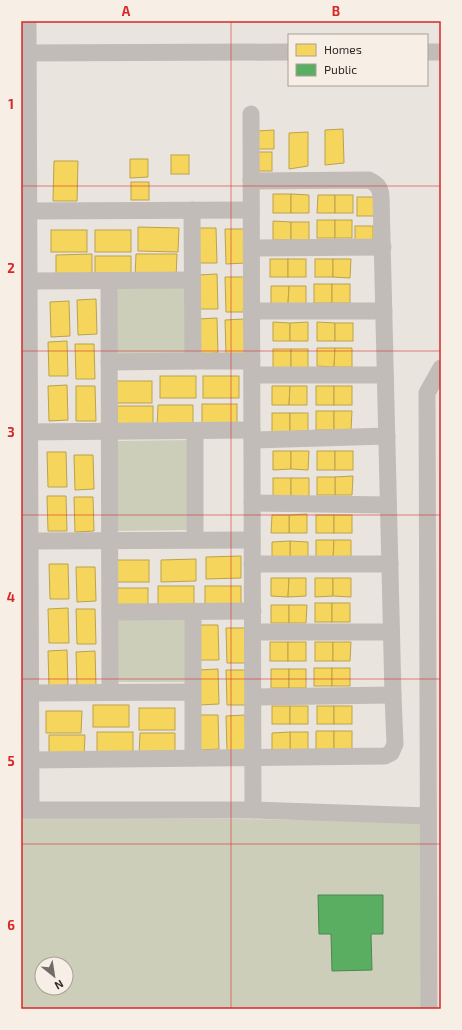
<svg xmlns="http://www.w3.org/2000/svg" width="462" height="1030" font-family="'Exo 2',sans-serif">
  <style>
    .green { fill: #ccceba; fill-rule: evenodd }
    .homes { fill: #f6d55c; stroke: #bba24c }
    .public { fill: #5aae61; stroke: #4e8650 }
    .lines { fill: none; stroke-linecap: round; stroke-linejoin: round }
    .minor { stroke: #c2bcb8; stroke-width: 17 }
    .grid { fill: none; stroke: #d62828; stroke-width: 1; stroke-opacity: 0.55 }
    .neatline { fill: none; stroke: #d62828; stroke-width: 1.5 }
    .grid-label { font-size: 13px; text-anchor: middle; font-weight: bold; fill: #d62828 }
  </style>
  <rect width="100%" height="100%" fill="#eae4de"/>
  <!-- green -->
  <g class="green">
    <polygon points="117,286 187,287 185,357 115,355"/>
    <polygon points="188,440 188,530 115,531 115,441"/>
    <polygon points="113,619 185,619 185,682 112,682"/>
    <path d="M 21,817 L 435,821 L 433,1009 L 21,1009 ZM 42,964 L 66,964 L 66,988 L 42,988 Z"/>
  </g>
  <!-- homes -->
  <g class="homes">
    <polygon points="343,129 344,163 325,165 325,130"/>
    <polygon points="274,130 274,149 257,149 257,131"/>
    <polygon points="308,132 308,166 289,169 289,133"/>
    <rect x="255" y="152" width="17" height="19"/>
    <rect x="171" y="155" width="18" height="19"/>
    <polygon points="130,159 148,159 148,177 130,178"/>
    <polygon points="54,161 78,161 77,201 53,201"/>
    <rect x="131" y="182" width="18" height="18"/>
    <rect x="273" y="194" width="18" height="19"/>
    <polygon points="291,194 309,195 309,213 291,213"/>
    <polygon points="318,195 335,195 335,213 317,213"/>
    <rect x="335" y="195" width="18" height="18"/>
    <rect x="357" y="197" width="18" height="19"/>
    <rect x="317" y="220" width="18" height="18"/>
    <rect x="335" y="220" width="17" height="18"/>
    <polygon points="273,221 291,222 291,240 273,240"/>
    <rect x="291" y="222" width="18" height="18"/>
    <rect x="355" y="226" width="18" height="19"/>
    <polygon points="138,227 179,228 178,252 138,251"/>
    <polygon points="197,228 216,228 217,263 198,263"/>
    <polygon points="225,229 244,229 245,263 226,264"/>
    <rect x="51" y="230" width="36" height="22"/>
    <rect x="95" y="230" width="36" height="22"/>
    <polygon points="92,254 92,276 56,276 56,255"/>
    <polygon points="136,254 177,254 176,278 135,277"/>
    <rect x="95" y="256" width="36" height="22"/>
    <rect x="270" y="259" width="18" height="18"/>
    <rect x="288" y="259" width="18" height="18"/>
    <rect x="315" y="259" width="18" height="18"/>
    <polygon points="333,259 351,259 350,278 333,277"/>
    <polygon points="217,274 218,309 199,309 198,275"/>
    <polygon points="225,277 244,277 245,312 226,312"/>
    <rect x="314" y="284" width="18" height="19"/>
    <rect x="332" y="284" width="18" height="19"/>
    <polygon points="271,286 289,286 288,304 271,304"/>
    <polygon points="289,286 306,286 306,304 288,304"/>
    <polygon points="96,299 97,334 78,335 77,300"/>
    <polygon points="69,301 70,336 51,337 50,302"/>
    <polygon points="217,318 218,353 199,354 198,319"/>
    <polygon points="244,319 245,354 226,354 225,320"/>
    <polygon points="273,322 290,323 290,341 273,341"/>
    <polygon points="308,322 308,341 290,341 290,323"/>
    <polygon points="317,322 335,323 335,341 317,341"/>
    <rect x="335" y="323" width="18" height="18"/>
    <polygon points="67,341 68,376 49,376 48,342"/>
    <polygon points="75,344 94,344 95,379 76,379"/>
    <polygon points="317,348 335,348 334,367 317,366"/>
    <polygon points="335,348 352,348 352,367 334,367"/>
    <rect x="273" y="349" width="18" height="19"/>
    <rect x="291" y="349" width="17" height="19"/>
    <rect x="160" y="376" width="36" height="22"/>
    <rect x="203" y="376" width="36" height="22"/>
    <rect x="116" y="381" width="36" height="22"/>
    <polygon points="67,385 68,420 49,421 48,386"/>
    <polygon points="76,386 95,386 96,421 76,421"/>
    <polygon points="272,386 290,386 289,405 272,405"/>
    <polygon points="290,386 307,386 307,405 289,405"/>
    <rect x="316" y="386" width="18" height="19"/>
    <rect x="334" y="386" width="18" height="19"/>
    <rect x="202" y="404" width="35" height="22"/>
    <polygon points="158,405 193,405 193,427 157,427"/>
    <rect x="117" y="406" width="36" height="22"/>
    <rect x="316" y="411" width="18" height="19"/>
    <polygon points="334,411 352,411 351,430 334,430"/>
    <rect x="272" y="413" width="18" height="19"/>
    <rect x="290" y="413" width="18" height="19"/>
    <polygon points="273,451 291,451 291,469 273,470"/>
    <polygon points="291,451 309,451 308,470 291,469"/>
    <rect x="317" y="451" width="18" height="19"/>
    <rect x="335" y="451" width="18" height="19"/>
    <polygon points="47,452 66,452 67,487 48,487"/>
    <polygon points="74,455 93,455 94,489 75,490"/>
    <polygon points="353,476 352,495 335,495 335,477"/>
    <rect x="317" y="477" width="18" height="18"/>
    <rect x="273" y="478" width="18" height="18"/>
    <polygon points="291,478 309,478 309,497 291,496"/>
    <polygon points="47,496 66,496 67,531 48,531"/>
    <polygon points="74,497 93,497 94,531 75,532"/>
    <polygon points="307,514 307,533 289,533 289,515"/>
    <polygon points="272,515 289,515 289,533 271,533"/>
    <rect x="316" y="515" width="18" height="18"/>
    <rect x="334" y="515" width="18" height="18"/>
    <polygon points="316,540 334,540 333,559 316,558"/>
    <polygon points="334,540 351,540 351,559 333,559"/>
    <polygon points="290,541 308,542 308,560 290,560"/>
    <polygon points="290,541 290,560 272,560 272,542"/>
    <polygon points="241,556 241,578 206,579 206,557"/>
    <polygon points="196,559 196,581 161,582 161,560"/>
    <rect x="113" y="560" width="36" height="22"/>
    <polygon points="49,564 68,564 69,599 50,599"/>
    <polygon points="76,567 95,567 96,601 77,602"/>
    <polygon points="271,578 289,578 288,597 271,596"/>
    <polygon points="289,578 306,578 306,596 288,597"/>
    <polygon points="315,578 333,578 333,596 315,597"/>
    <polygon points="333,578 351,578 351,597 333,596"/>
    <rect x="158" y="586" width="36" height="22"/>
    <rect x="205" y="586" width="36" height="22"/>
    <rect x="112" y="588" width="36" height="22"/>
    <rect x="315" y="603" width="17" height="19"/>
    <rect x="332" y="603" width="18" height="19"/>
    <rect x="271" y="605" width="18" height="18"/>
    <polygon points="289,605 307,605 306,623 289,623"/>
    <polygon points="68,608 69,643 49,643 48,609"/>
    <polygon points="76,609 95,609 96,644 77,644"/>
    <polygon points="199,625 218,625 219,660 200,660"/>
    <polygon points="226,628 245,628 246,663 227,663"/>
    <rect x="270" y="642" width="18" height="19"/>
    <rect x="288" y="642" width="18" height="19"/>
    <rect x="315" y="642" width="18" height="19"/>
    <polygon points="333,642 351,642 350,661 333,661"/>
    <polygon points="67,650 68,685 49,686 48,651"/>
    <polygon points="95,651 96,686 77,686 76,652"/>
    <rect x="314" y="668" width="18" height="18"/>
    <rect x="332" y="668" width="18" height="18"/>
    <polygon points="218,669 219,704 199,705 198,670"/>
    <rect x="271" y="669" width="18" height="19"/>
    <rect x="289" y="669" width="17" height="19"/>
    <polygon points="226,670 245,670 246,705 227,705"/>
    <rect x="93" y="705" width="36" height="22"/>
    <rect x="272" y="706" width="18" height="18"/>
    <rect x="290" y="706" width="18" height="18"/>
    <rect x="317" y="706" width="17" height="18"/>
    <rect x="334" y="706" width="18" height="18"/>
    <rect x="139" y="708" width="36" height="22"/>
    <polygon points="46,711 82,711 81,733 46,733"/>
    <polygon points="199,715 218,715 219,749 200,750"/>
    <polygon points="245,715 246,750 227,751 226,716"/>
    <polygon points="316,731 334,731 334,750 316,749"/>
    <rect x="334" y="731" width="18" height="19"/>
    <rect x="97" y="732" width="36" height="22"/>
    <rect x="290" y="732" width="18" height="19"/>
    <polygon points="290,732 290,751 272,751 272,733"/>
    <polygon points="140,733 175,733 175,755 139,755"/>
    <polygon points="49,735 85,735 84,757 49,757"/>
  </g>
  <!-- public -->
  <polygon class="public" points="318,895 383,895 383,934 371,934 372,970 332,971 331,934 319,934"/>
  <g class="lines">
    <!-- minor -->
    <g class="minor">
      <polyline points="28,21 31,810"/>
      <polyline points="427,52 441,52"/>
      <polyline points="21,53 289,52"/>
      <polyline points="251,114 253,810"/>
      <polyline points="192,210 193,361 252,361"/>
      <polyline points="29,211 251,210"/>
      <polyline points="251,248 383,247"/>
      <polyline points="29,281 192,280"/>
      <polyline points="109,281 110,691"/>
      <polyline points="251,311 384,311"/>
      <polyline points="109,362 193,361"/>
      <polyline points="252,375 385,375"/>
      <polyline points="195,431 195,540"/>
      <polyline points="21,432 252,430"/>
      <polyline points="252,440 387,436"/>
      <polyline points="252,503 388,505"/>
      <polyline points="30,541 252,540"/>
      <polyline points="252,564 390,564"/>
      <polyline points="110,612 253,611"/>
      <polyline points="193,612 193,692"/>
      <polyline points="253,632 391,632"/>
      <polyline points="31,693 193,692 193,758"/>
      <polyline points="253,697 393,695"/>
      <path d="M 31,760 L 385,756 L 391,753 L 395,744 L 393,695 L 381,196 C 380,187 377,184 369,180 L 251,181"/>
      <polyline points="21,810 253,810 428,816"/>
      <polyline points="429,1009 427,393 441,368"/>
    </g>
  </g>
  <!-- grid -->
  <path class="grid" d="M 231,21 L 231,1009M 21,186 L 441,186M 21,351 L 441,351M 21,515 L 441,515M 21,679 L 441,679M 21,844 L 441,844"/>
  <!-- border -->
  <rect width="462" height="1030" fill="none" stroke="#f7eee5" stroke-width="44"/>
  <!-- legend -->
  <rect x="288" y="34" width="140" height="52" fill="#f7eee5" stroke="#a8a099"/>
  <rect x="296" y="44" width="20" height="12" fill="#f6d55c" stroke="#a8a099"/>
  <text x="324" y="54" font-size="12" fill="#322a27">Homes</text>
  <rect x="296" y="64" width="20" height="12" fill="#5aae61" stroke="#a8a099"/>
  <text x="324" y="74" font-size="12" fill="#322a27">Public</text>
  <!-- north arrow -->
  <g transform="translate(54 976) rotate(150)"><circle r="19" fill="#f7eee5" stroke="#a8a099"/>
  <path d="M0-3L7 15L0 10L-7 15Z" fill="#726b67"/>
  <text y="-6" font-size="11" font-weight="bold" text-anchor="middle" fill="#322a27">N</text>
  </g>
  <rect x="22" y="22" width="418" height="986" class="neatline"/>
  <g class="grid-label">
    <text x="126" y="16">A</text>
    <text x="336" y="16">B</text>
    <text x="11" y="109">1</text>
    <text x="11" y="273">2</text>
    <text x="11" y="437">3</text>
    <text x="11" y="602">4</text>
    <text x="11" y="766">5</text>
    <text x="11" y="930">6</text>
  </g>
</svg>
